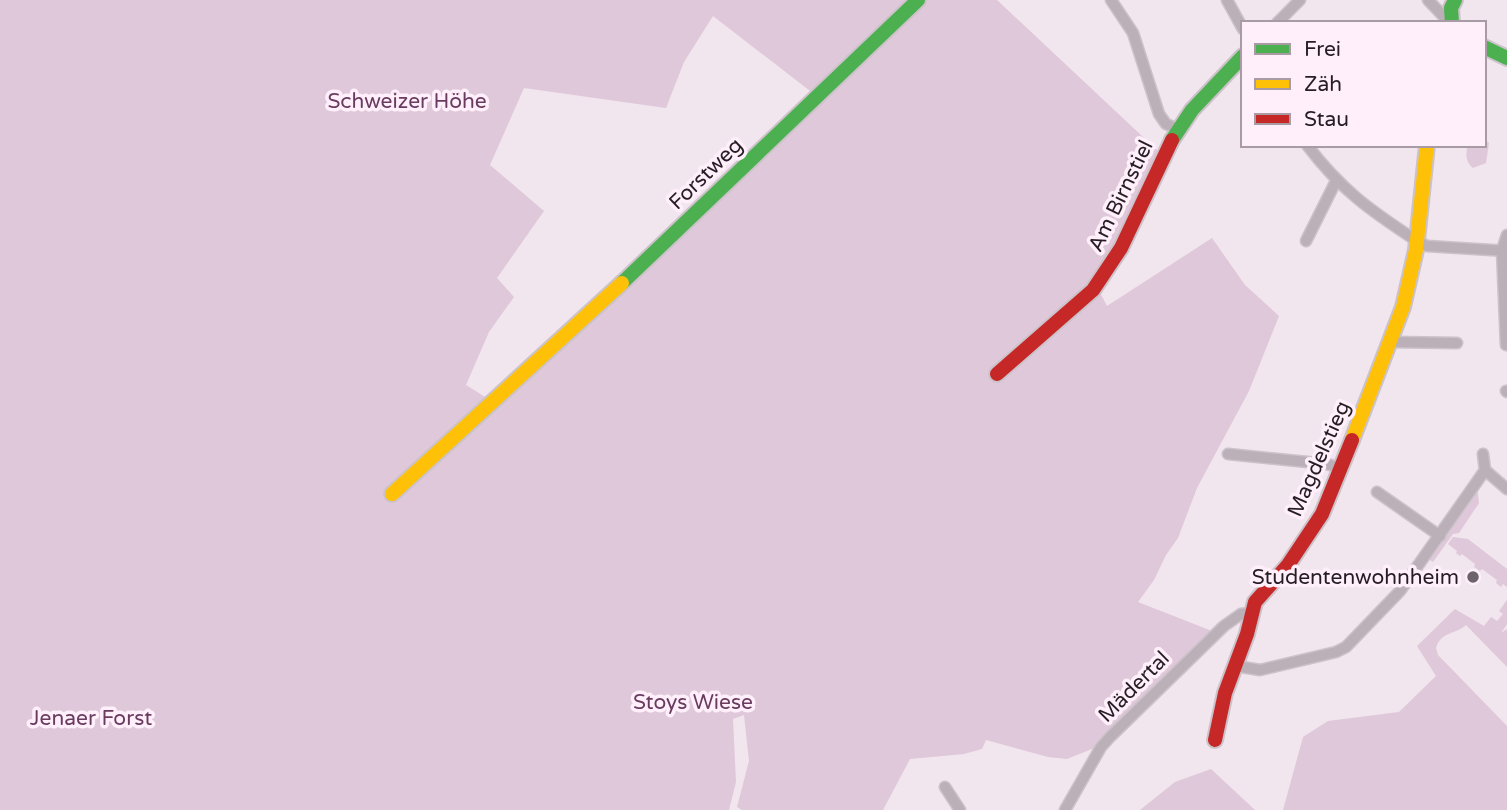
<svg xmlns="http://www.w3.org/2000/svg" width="1507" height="810" font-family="'Varela Round',sans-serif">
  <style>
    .green { fill: #dfc8d9 }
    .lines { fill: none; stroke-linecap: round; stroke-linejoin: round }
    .street-casing { stroke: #ccc2c9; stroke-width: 13 }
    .fast-casing { stroke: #ccc2c9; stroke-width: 18 }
    .slow-casing { stroke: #ccc2c9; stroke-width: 18 }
    .jam-casing { stroke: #ccc2c9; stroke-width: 18 }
    .street { stroke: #bbafb8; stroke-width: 10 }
    .fast { stroke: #4caf50; stroke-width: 14 }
    .slow { stroke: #ffc107; stroke-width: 14 }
    .jam { stroke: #c62828; stroke-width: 14 }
    .poi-dot { fill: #6d636b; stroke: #feeffa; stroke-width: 2.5 }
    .labels { text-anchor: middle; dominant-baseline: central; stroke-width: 7; stroke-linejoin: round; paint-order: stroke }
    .park-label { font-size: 21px; fill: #693b5f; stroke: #feeffa }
    .street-label { font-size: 21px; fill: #261d24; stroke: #feeffa }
    .poi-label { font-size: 21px; fill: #261d24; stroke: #feeffa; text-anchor: end }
  </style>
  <rect width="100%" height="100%" fill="#f1e5ee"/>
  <!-- green -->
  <g class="green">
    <polygon points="0,0 914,0 814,94 713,16 684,62 666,108 524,88 490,165 544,211 497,278 514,297 489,332 466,385 498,405 924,0 997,0 1159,152 1098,289 1107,306 1212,238 1245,285 1279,316 1249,391 1197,488 1178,538 1166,555 1154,580 1138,602 1212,631 1092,749 1067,759 1048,757 986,740 982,749 964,754 910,759 883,810 742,810 737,807 749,761 744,715 733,719 736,782 729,810 0,810"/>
    <path d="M 1484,139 L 1489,143 L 1486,163 L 1473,168 C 1466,162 1465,155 1468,145 L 1484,145 Z"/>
    <polygon points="1477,487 1479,503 1459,533 1453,534 1433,562 1428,559"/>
    <polygon points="1453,537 1468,539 1507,569 1507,587 1503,584 1501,587 1496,583 1497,580 1482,569 1480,571 1474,567 1475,564 1462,554 1460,556 1456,553 1457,551 1448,544"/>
    <path d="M 1507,600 L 1507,624 L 1501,633 L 1507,629 L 1507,667 L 1466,625 C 1455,635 1441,631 1436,648 L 1438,655 L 1507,726 L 1507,810 L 1283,810 L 1303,737 L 1328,721 L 1399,712 L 1436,676 L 1417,646 L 1455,609 L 1484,626 L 1491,617 L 1497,621 L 1503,614 L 1499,611 Z"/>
    <polygon points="1211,769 1255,810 1140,810 1175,782"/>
  </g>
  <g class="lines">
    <defs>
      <g id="street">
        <polyline points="1111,0 1133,33 1159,114 1166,124 1178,129"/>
        <polyline points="1227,0 1243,29"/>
        <polyline points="1428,0 1450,23"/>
        <polyline points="1277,23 1300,0"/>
        <path d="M 1307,145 C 1341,190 1371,211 1417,241 L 1427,246 L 1507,251"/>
        <polyline points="1306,241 1336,181"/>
        <polyline points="1391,342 1457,343"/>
        <polyline points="1506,345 1502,250 1507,235"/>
        <polyline points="1506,391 1507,392"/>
        <polyline points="1228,454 1327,464 1340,468"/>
        <polyline points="1485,470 1507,489"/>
        <polyline points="1377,492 1440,536"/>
        <polyline points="1236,666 1260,670 1336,652 1346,647 1400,591 1476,483 1485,470 1483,454"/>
        <polyline points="945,787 960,810"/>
        <polyline points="1065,810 1101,747 1111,736 1224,626 1241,614 1251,613"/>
      </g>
      <g id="fast">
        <polyline points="1452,23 1451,8 1455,0"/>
        <polyline points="1484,47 1507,58"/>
        <polyline points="1172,140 1192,110 1243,56"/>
        <polyline points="622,283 918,0"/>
      </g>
      <g id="slow">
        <polyline points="1352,440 1403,307 1416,250 1427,145"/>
        <polyline points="392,494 622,283"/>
      </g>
      <g id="jam">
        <polyline points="997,374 1093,290 1121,248 1172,140"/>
        <polyline points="1215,740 1225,693 1247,634 1255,602 1288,565 1322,514 1352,440"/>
      </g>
    </defs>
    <!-- street casing -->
    <use href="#street" class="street-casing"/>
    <!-- fast casing -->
    <use href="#fast" class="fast-casing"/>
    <!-- slow casing -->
    <use href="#slow" class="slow-casing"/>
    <!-- jam casing -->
    <use href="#jam" class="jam-casing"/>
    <!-- street -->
    <use href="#street" class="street"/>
    <!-- fast -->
    <use href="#fast" class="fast"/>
    <!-- slow -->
    <use href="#slow" class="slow"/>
    <!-- jam -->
    <use href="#jam" class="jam"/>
  </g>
  <!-- markers -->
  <circle class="poi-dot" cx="1473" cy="577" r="7"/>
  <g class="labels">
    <!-- park labels -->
    <g class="park-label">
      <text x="407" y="101">Schweizer Höhe</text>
      <text x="693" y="702">Stoys Wiese</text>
      <text x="91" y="718">Jenaer Forst</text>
    </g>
    <!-- street labels -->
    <g class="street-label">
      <text transform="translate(706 174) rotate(-44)">Forstweg</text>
      <text transform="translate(1121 196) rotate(-64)">Am Birnstiel</text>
      <text transform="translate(1319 459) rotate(-66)">Magdelstieg</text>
      <text transform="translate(1134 687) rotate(-45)">Mädertal</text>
    </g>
    <!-- poi labels -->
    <g class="poi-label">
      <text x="1459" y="577">Studentenwohnheim</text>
    </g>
  </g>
  <!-- legend -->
  <rect x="1241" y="21" width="245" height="126" fill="#feeffa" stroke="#a89ba4" stroke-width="2"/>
  <rect x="1255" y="44" width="35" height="10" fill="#4caf50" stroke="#a89ba4" stroke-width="2"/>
  <text x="1304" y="56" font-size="21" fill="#261d24">Frei</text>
  <rect x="1255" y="79" width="35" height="10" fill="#ffc107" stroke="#a89ba4" stroke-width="2"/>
  <text x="1304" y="91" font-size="21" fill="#261d24">Zäh</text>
  <rect x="1255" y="114" width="35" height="10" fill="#c62828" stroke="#a89ba4" stroke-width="2"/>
  <text x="1304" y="126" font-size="21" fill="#261d24">Stau</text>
</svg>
